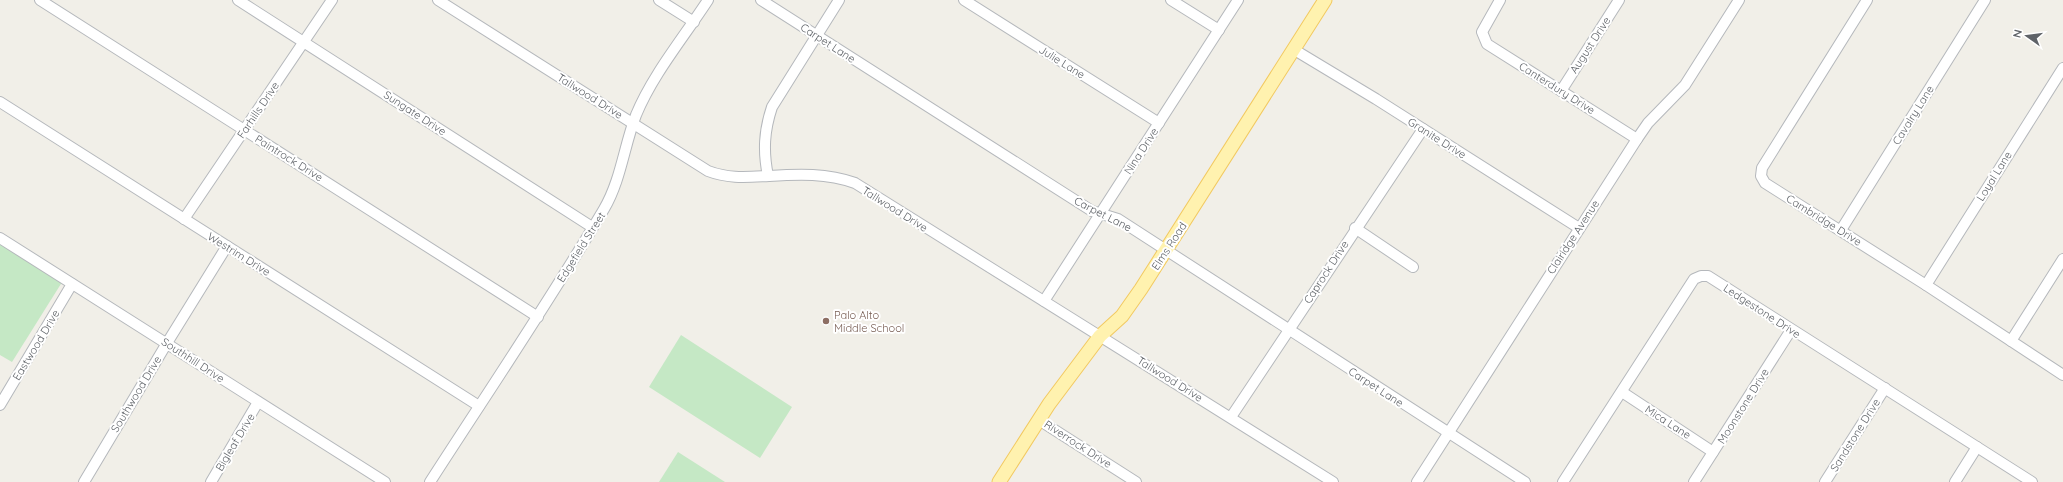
<svg xmlns="http://www.w3.org/2000/svg" width="2063" height="482" font-family="Quicksand,sans-serif">
  <style>
    .green { fill: #c5e8c5 }
    .lines { fill: none; stroke-linecap: round; stroke-linejoin: round }
    .minor-casing { stroke: #b5b8bc; stroke-width: 12 }
    .major-casing { stroke: #f2c960; stroke-width: 15 }
    .minor { stroke: #fff; stroke-width: 10 }
    .major { stroke: #fff2af; stroke-width: 13 }
    .education-dot { fill: #8d6e63; stroke: #fff; stroke-width: 1.5 }
    .labels { text-anchor: middle; dominant-baseline: central; stroke-width: 4; stroke-linejoin: round; paint-order: stroke }
    .street-label { font-size: 11px; fill: #5f6368; stroke: #fff }
    .education-label { font-size: 11px; fill: #785e54; stroke: #fff; text-anchor: start }
  </style>
  <rect width="100%" height="100%" fill="#f1efe8"/>
  <!-- green -->
  <g class="green">
    <polygon points="0,240 64,279 12,362 0,355"/>
    <polygon points="681,335 792,407 760,458 649,387"/>
    <polygon points="678,452 725,482 659,482"/>
  </g>
  <g class="lines">
    <defs>
      <g id="minor">
        <polyline points="40,0 538,317"/>
        <polyline points="238,0 592,227"/>
        <path d="M 438,0 L 708,171 C 729,179 747,177 769,176 C 799,174 827,173 855,183 L 1333,482"/>
        <polyline points="659,0 694,22"/>
        <polyline points="761,0 1092,211 1118,219 1525,482"/>
        <polyline points="964,0 1159,123"/>
        <polyline points="1171,0 1219,30"/>
        <polyline points="1500,0 1482,32 1487,44 1637,139"/>
        <polyline points="1867,0 1762,168 1761,176 1765,183 1926,285 2063,375"/>
        <polyline points="1293,49 1376,99 1579,228"/>
        <polyline points="1561,91 1619,0"/>
        <polyline points="0,102 479,406"/>
        <path d="M 768,176 C 763,151 764,131 772,107 L 839,0"/>
        <polyline points="184,219 332,0"/>
        <polyline points="1355,228 1413,267"/>
        <polyline points="1841,230 1985,0"/>
        <polyline points="0,238 385,482"/>
        <polyline points="1926,285 2063,68"/>
        <polyline points="1044,301 1238,0"/>
        <polyline points="2011,341 2063,259"/>
        <polyline points="1622,392 1713,452"/>
        <polyline points="0,405 72,284"/>
        <polyline points="1231,417 1423,129"/>
        <polyline points="1039,420 1136,482"/>
        <polyline points="84,482 167,343 227,246"/>
        <polyline points="211,482 258,402"/>
        <path d="M 430,482 C 488,392 549,302 604,209 C 621,180 624,146 636,115 C 653,74 684,37 708,0"/>
        <polyline points="1417,482 1637,139 1648,123 1685,85 1739,0"/>
        <polyline points="1563,482 1694,279 1701,276 1708,276 2032,482"/>
        <polyline points="1694,482 1791,330"/>
        <polyline points="1825,482 1885,388"/>
        <polyline points="1955,482 1977,447"/>
      </g>
      <polyline id="major" points="999,482 1049,404 1100,336 1122,316 1141,289 1325,0"/>
    </defs>
    <!-- minor casing -->
    <use href="#minor" class="minor-casing"/>
    <!-- major casing -->
    <use href="#major" class="major-casing"/>
    <!-- minor -->
    <use href="#minor" class="minor"/>
    <!-- major -->
    <use href="#major" class="major"/>
  </g>
  <!-- markers -->
  <circle class="education-dot" cx="826" cy="321" r="4"/>
  <g class="labels">
    <!-- street labels -->
    <g class="street-label">
      <text transform="translate(828 43) rotate(33)">Carpet Lane</text>
      <text transform="translate(1590 45) rotate(-57)">August Drive</text>
      <text transform="translate(1062 62) rotate(32)">Julie Lane</text>
      <text transform="translate(1557 88) rotate(32)">Canterdury Drive</text>
      <text transform="translate(590 96) rotate(32)">Tallwood Drive</text>
      <text transform="translate(258 110) rotate(-56)">Farhills Drive</text>
      <text transform="translate(415 113) rotate(33)">Sungate Drive</text>
      <text transform="translate(1913 115) rotate(-58)">Cavalry Lane</text>
      <text transform="translate(1437 138) rotate(32)">Granite Drive</text>
      <text transform="translate(1141 151) rotate(-57)">Nina Drive</text>
      <text transform="translate(289 158) rotate(32)">Paintrock Drive</text>
      <text transform="translate(1994 176) rotate(-58)">Loyal Lane</text>
      <text transform="translate(895 209) rotate(32)">Tallwood Drive</text>
      <text transform="translate(1103 214) rotate(27)">Carpet Lane</text>
      <text transform="translate(1824 220) rotate(32)">Cambridge Drive</text>
      <text transform="translate(1573 237) rotate(-57)">Clairidge Avenue</text>
      <text transform="translate(1169 246) rotate(-57)">Elms Road</text>
      <text transform="translate(581 247) rotate(-58)">Edgefield Street</text>
      <text transform="translate(239 254) rotate(32)">Westrim Drive</text>
      <text transform="translate(1326 272) rotate(-57)">Caprock Drive</text>
      <text transform="translate(1762 311) rotate(33)">Ledgestone Drive</text>
      <text transform="translate(36 345) rotate(-59)">Eastwood Drive</text>
      <text transform="translate(193 360) rotate(33)">Southhill Drive</text>
      <text transform="translate(1170 379) rotate(32)">Tallwood Drive</text>
      <text transform="translate(1376 387) rotate(33)">Carpet Lane</text>
      <text transform="translate(136 394) rotate(-59)">Southwood Drive</text>
      <text transform="translate(1743 406) rotate(-58)">Moonstone Drive</text>
      <text transform="translate(1668 422) rotate(33)">Mica Lane</text>
      <text transform="translate(1855 435) rotate(-58)">Sandstone Drive</text>
      <text transform="translate(235 442) rotate(-59)">Bigleaf Drive</text>
      <text transform="translate(1078 444) rotate(33)">Riverrock Drive</text>
    </g>
    <!-- education labels -->
    <g class="education-label">
      <text x="834" y="315">Palo Alto<tspan x="834" dy="13">Middle School</tspan></text>
    </g>
  </g>
  <!-- north arrow -->
  <g transform="translate(2027 36) rotate(284)" stroke="#ffffff" stroke-width="3" paint-order="stroke">
  <path d="M0-3L7 15L0 10L-7 15Z" fill="#5f6368"/>
  <text y="-6" font-size="11" font-weight="bold" text-anchor="middle" fill="#5f6368">N</text>
  </g>
</svg>
